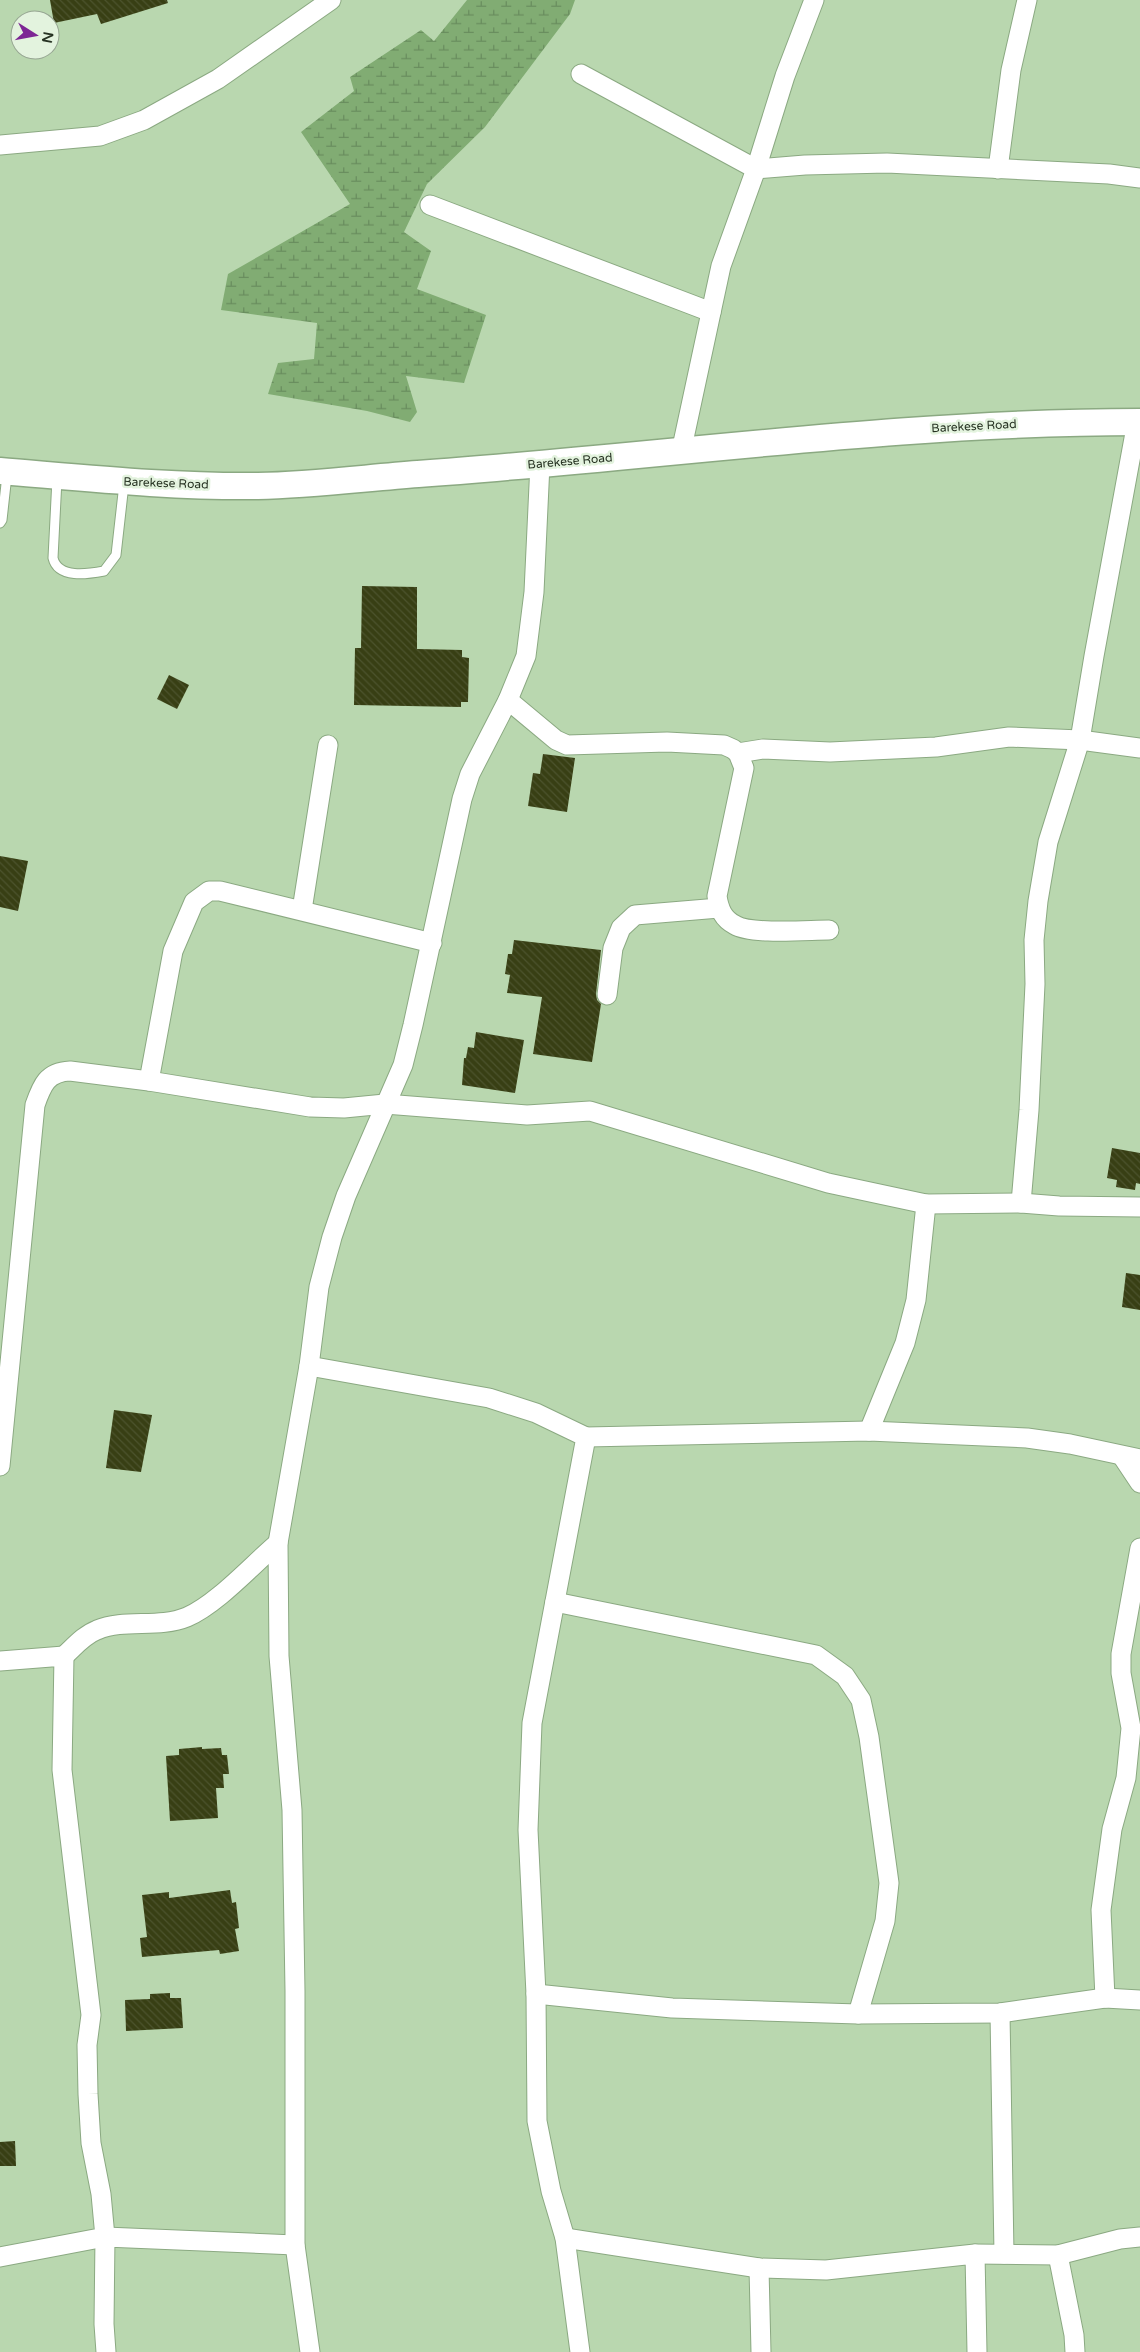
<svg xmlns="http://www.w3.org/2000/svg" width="1140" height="2352" font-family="'Varela Round',sans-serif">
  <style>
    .wetland { fill: url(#wetland-marsh) }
    .building { fill: url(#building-back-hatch) }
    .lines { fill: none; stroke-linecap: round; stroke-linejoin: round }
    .lane-casing { stroke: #8ba982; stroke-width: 11 }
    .street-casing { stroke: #8ba982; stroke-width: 21 }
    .secondary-casing { stroke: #8ba982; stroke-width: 29 }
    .lane { stroke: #fff; stroke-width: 9 }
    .street { stroke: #fff; stroke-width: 19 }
    .secondary { stroke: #fff; stroke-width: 26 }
    .labels { text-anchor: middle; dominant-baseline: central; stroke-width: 5; stroke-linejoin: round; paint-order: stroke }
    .street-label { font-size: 12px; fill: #263222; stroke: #e3f3de }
  </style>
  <defs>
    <pattern id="wetland-marsh" width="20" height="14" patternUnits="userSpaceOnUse" patternTransform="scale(1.25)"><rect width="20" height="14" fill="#81ac73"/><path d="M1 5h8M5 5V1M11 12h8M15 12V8" fill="none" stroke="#698d5e"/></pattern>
    <pattern id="building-back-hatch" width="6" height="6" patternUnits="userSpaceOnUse" patternTransform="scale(1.25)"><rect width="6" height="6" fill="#383f14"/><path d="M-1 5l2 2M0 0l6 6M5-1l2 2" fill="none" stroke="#4c532d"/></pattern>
  </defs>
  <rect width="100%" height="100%" fill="#b9d7af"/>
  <!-- wetland -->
  <polygon class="wetland" points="467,0 575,0 570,14 485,127 427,184 404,232 431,251 417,289 486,315 464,383 406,376 417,412 410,422 367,411 268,394 278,363 314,359 317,323 221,310 228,274 350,204 301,132 354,91 350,77 421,30 434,41"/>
  <!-- building -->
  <g class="building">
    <polygon points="50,0 167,0 168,3 101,24 97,14 54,23"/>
    <polygon points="362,586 417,587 417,649 462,650 462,657 469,658 468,702 461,702 461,707 354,705 355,648 361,648"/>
    <polygon points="169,675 189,685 177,709 157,699"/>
    <polygon points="543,754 575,758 567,812 528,806 533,773 540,774"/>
    <polygon points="0,856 28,861 18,911 0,907"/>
    <polygon points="514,940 601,950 596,994 597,1000 601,1004 592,1062 533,1054 542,997 507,993 510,975 505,974 508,954 512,954"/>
    <polygon points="476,1032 524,1040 515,1093 462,1085 464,1058 466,1058 468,1047 474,1048"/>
    <polygon points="1112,1148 1140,1153 1140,1184 1136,1183 1135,1190 1116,1187 1117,1180 1107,1178"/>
    <polygon points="1126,1273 1140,1275 1140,1310 1122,1307"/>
    <polygon points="114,1410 152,1415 141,1472 106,1468"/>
    <polygon points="202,1747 202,1749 221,1748 222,1755 227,1755 229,1774 223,1774 224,1788 216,1788 218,1818 170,1821 166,1756 179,1755 179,1749"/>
    <polygon points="230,1890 232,1903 236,1902 239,1928 235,1929 239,1951 220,1954 219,1950 142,1957 140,1938 147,1937 142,1895 169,1892 169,1898"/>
    <polygon points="170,1993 170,1998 181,1998 183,2028 126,2031 125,2000 150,1999 150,1994"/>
    <polygon points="15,2141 16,2166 0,2166 0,2142"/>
  </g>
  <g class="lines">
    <defs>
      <g id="lane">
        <path d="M 57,479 L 53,558 C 58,579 88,574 104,571 L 116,555 L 124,484"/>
        <polyline points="0,523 2,520 7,475"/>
      </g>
      <g id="street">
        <polyline points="581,74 756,169 805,165 887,163 1109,174 1140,178"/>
        <polyline points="0,145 100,136 144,120 218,79 331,0"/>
        <polyline points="998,169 1011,70 1027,0"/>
        <polyline points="430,205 711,312"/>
        <polyline points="681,452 721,266 756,169 785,76 814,0"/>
        <path d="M 508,700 L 556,740 L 567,745 L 667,742 L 724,745 L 733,749 L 738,753 L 744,768 L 717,896 C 719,909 723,919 735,925 C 751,935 808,930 829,930"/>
        <polyline points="738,753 763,749 830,752 936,747 1009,737 1080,740 1140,748"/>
        <polyline points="302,910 328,745"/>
        <polyline points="607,995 613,948 621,928 635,915 719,908"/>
        <polyline points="149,1081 173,951 194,902 209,891 220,891 432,943"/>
        <polyline points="1021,1203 1029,1110 1035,984 1034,940 1038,901 1048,842 1080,740 1094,656 1137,422"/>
        <polyline points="309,1366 489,1398 536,1413 586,1437 532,1723 528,1830 536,1994 537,2121 551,2191 565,2238 580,2352"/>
        <polyline points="869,1431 905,1343 916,1300 926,1204"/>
        <polyline points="586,1437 869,1431 1027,1438 1070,1444 1140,1459"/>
        <polyline points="1122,1456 1140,1483"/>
        <path d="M 0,1466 L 35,1105 C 42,1085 47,1072 70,1071 L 149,1081 L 310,1107 L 344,1108 L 385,1104 L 527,1115 L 590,1111 L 828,1183 L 926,1204 L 1021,1203 L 1059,1206 L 1140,1207"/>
        <polyline points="555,1602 816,1655 845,1676 861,1700 869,1737 889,1883 885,1921 858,2014"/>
        <path d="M 64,1656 C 74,1647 84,1635 97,1630 C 125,1618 158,1629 187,1617 C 217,1604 252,1565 278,1543"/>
        <polyline points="0,1661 64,1656 62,1770 91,2015 87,2045 88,2094 91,2143 101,2194 105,2237 0,2257"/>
        <polyline points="536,1994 672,2008 858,2014 1000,2013 1105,1998 1140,2000"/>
        <polyline points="1105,1998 1101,1910 1112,1829 1126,1778 1131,1728 1121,1673 1121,1654 1140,1548"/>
        <polyline points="1000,2013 1004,2254"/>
        <polyline points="565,2238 759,2268 826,2270 975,2254 977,2352"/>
        <polyline points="975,2254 1058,2255 1120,2239 1140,2237"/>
        <polyline points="1058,2255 1074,2335 1075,2352"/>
        <polyline points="759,2268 761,2352"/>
        <polyline points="106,2352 104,2324 105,2237 295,2245"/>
        <polyline points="310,2352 295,2245 295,1991 292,1810 279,1656 278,1543 309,1366 319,1287 332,1237 346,1196 403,1065 413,1025 462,799 470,774 508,700 526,656 534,592 540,464"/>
      </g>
      <path id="secondary" d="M 0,471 C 86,478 172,487 258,486 C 311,485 365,478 418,474 C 659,457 899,422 1140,422"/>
    </defs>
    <!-- lane casing -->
    <use href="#lane" class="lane-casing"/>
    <!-- street casing -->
    <use href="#street" class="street-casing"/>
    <!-- secondary casing -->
    <use href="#secondary" class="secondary-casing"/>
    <!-- lane -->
    <use href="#lane" class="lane"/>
    <!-- street -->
    <use href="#street" class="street"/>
    <!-- secondary -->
    <use href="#secondary" class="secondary"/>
  </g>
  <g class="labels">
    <!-- street labels -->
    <g class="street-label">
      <text transform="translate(974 426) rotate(-3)">Barekese Road</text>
      <text transform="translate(570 461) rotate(-5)">Barekese Road</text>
      <text transform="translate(166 483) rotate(2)">Barekese Road</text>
    </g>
  </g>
  <!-- north arrow -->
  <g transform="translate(35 35) rotate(101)"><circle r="24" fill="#e3f3de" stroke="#97a693"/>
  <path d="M0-4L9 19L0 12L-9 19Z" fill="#7d2694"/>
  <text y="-8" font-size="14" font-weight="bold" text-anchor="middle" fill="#263222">N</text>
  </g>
</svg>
